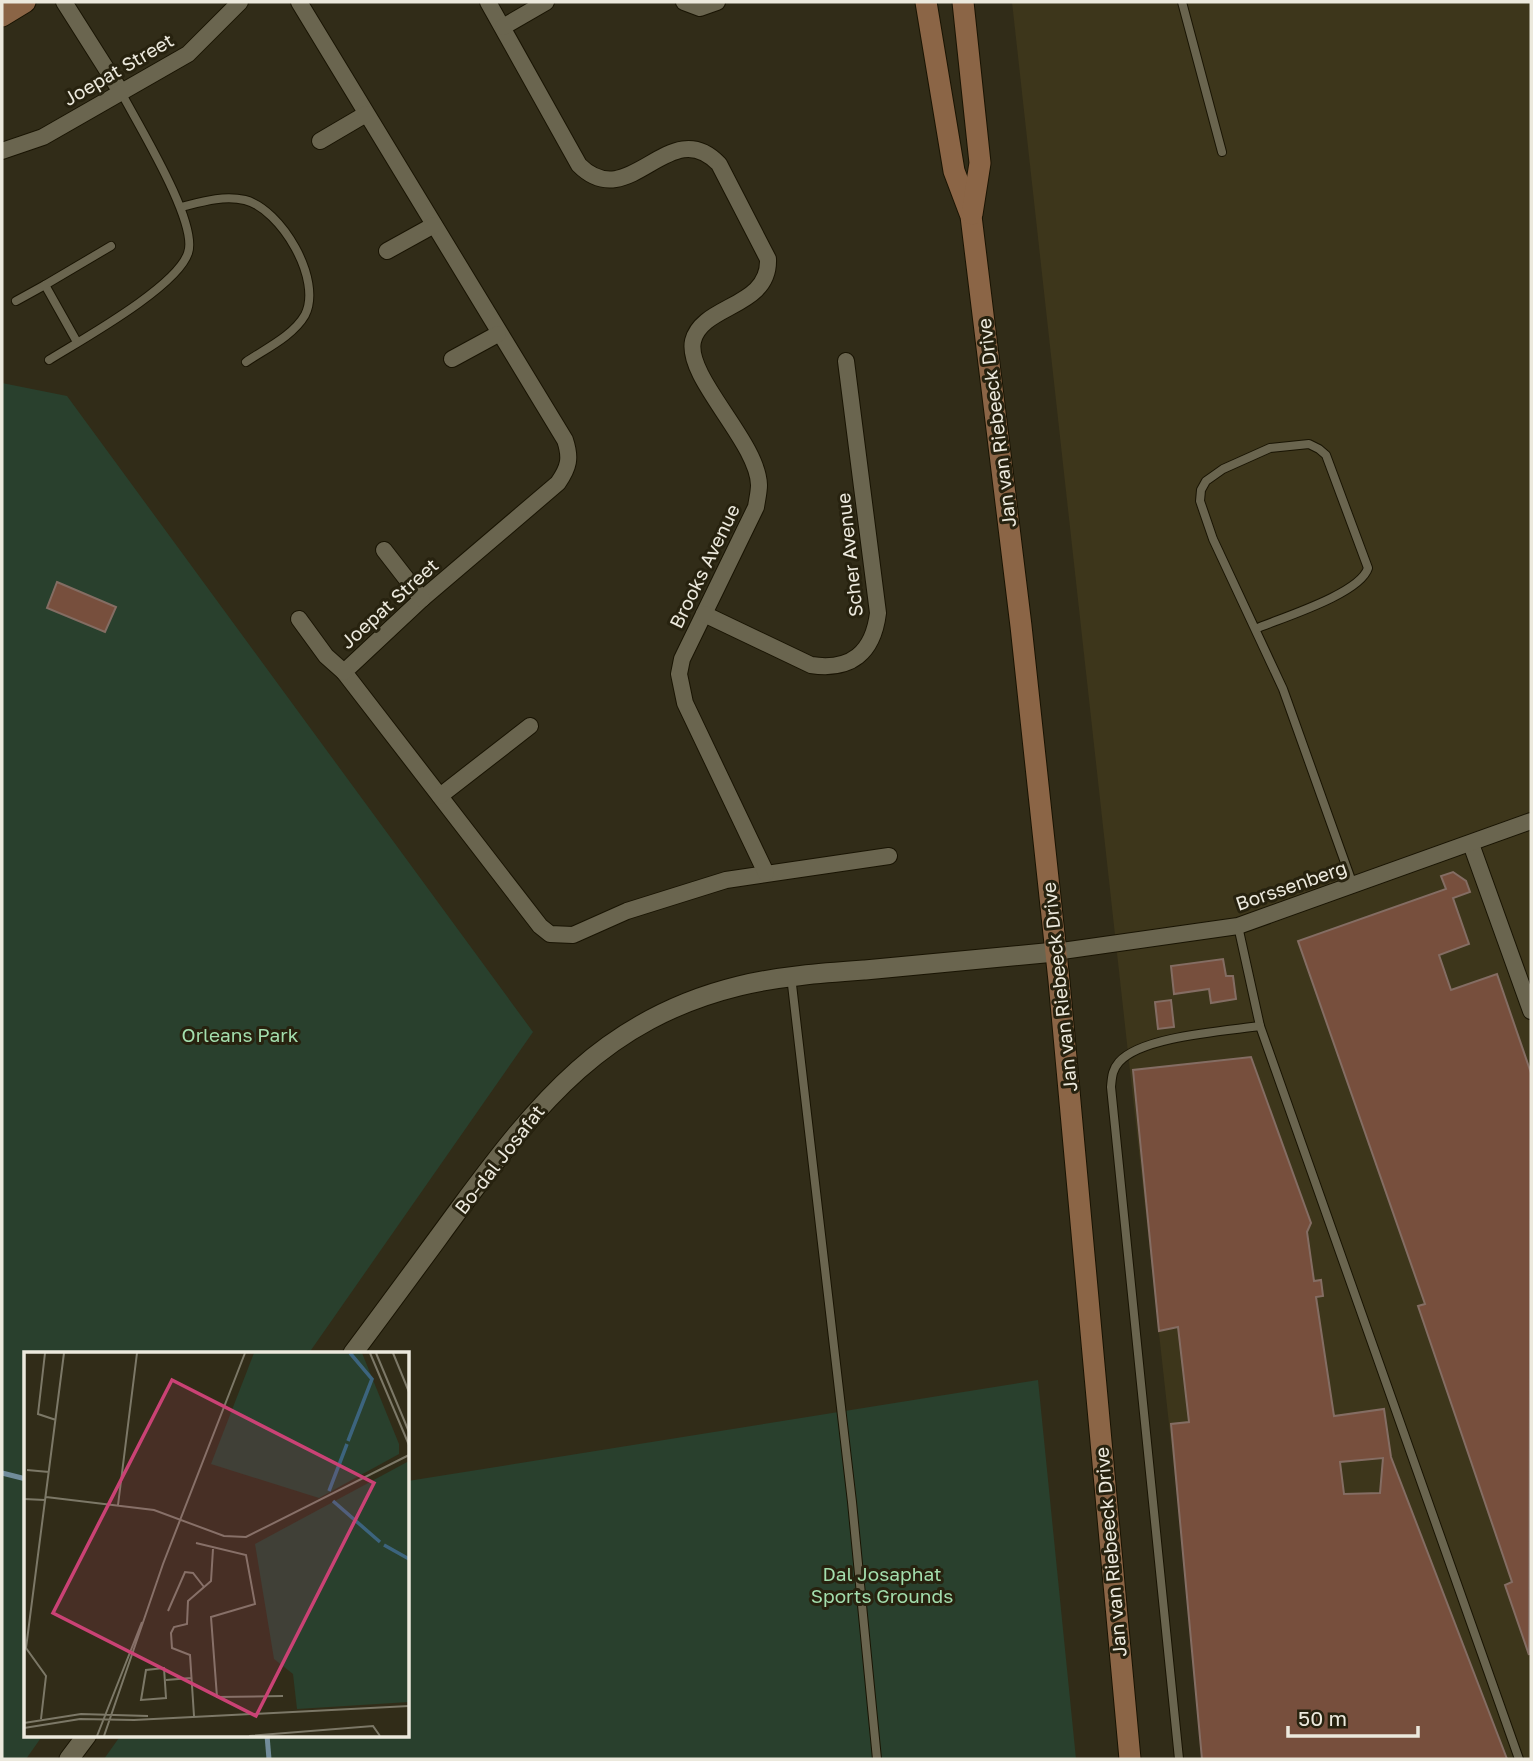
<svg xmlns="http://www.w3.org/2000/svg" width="1533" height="1761" font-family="'Golos Text',sans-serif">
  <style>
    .built { fill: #3d361b }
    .green { fill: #29402d }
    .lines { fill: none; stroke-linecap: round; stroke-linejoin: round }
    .stream { stroke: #718c9a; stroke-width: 5 }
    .building { fill: #774f3d; stroke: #846d63; stroke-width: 2; fill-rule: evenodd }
    .service-casing { stroke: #191403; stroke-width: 10 }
    .minor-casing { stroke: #191403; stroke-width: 18 }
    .tertiary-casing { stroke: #191403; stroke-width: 21 }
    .secondary-casing { stroke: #191403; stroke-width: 23 }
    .service { stroke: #6a654f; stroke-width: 8 }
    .minor { stroke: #6a654f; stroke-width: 16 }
    .tertiary { stroke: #6a654f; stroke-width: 19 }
    .secondary { stroke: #8b6546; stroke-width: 21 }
    .labels { text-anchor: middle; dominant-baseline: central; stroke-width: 6; stroke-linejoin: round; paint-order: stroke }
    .street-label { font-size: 19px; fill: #ece9dd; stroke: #27220f }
    .park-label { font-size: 19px; fill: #a3dead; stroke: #27220f }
    .inset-river { fill: none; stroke: #3c647e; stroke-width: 3.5 }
    .inset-road { fill: none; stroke: #7c7867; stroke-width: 2 }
    .view { fill: #ca4275; fill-opacity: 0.15; stroke: #ca4275; stroke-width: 3.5 }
    .inset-edge { fill: none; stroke: #ece9dd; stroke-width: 3.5 }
  </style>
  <rect width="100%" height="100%" fill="#312c18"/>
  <!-- built -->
  <polygon class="built" points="1012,2 1531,2 1531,1759 1206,1759"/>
  <!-- green -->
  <g class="green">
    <polygon points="2,383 67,396 533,1032 309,1353 26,1353 26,1735 43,1735 26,1759 2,1759"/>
    <polygon points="1038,1380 1076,1759 104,1759 121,1735 408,1735 408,1481"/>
  </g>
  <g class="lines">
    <!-- stream -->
    <g class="stream">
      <polyline points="2,1473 26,1479"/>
      <polyline points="267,1735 269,1759"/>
    </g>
  </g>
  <!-- building -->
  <g class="building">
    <polygon points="57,582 116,607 105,632 47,608"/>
    <polygon points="1453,872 1466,881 1470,892 1453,898 1469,944 1439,955 1451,990 1497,974 1531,1073 1529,1655 1505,1585 1512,1582 1418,1306 1425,1304 1298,941 1446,889 1441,876"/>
    <polygon points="1223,959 1226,976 1233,976 1236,999 1211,1003 1209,989 1174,994 1171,966"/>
    <polygon points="1171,1000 1174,1027 1158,1029 1155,1002"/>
    <path d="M 1251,1057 L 1311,1223 L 1307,1232 L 1314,1281 L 1321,1280 L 1323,1296 L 1316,1297 L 1334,1416 L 1384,1409 L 1391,1457 L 1507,1759 L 1202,1759 L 1171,1424 L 1189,1422 L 1178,1327 L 1159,1331 L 1133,1070 ZM 1383,1458 L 1380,1493 L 1344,1494 L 1340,1462 Z"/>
  </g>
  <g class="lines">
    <defs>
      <g id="service">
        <polyline points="1182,2 1222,152"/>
        <path d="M 181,207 C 201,202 223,195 245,200 C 281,209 323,280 305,315 C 293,336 265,349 246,362"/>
        <polyline points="16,301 45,285"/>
        <polyline points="77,342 45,285 111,246"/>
        <path d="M 49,360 C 81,340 177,287 188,253 C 199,223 137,123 121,92"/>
        <path d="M 1255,629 C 1281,618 1360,594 1368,568 L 1326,455 L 1319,449 L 1309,444 L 1270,448 L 1223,469 L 1206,481 L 1201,490 L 1200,501 L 1213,539 L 1283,689 L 1353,885"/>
        <polyline points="1238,926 1260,1026 1519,1759"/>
        <polyline points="791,976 852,1502 877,1759"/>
        <path d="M 1179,1759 L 1111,1087 C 1112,1077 1112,1070 1119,1062 C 1142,1036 1226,1031 1260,1026"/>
      </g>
      <g id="minor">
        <polyline points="64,2 121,92"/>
        <path d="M 299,2 L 565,440 C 571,458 569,467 558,483 L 422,599 L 344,672 L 540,926 L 550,934 L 573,935 L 627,911 L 726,880 L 889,856"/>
        <path d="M 488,2 L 579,165 C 630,216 669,112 719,164 L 768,259 C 770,308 702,304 693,341 C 685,377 758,442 759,485 C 759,492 757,500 756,507 L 682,659 L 679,674 L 685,703 L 766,873"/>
        <polyline points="684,2 700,8 717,2"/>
        <polyline points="503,27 546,2"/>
        <polyline points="320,141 366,114"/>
        <polyline points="2,151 43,137 188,54 240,2"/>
        <polyline points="387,251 434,225"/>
        <polyline points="452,359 498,334"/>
        <polyline points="384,550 422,599"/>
        <path d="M 704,614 L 811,665 C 851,671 873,653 878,613 L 846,361"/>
        <polyline points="299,619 326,656 344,672"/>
        <polyline points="440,796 530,726"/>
        <polyline points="1471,844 1531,1011"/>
        <polyline points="1055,952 1238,926 1531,821"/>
      </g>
      <g id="tertiary">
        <path d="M 353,1353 C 389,1305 424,1257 460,1208 C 538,1103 604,1019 739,986 C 780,976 823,973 865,970 C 929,964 992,958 1055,952"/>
        <polyline points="69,1759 87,1735"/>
      </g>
      <g id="secondary">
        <polyline points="926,2 954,171 971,216 1021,626 1059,981 1130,1759"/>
        <polyline points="963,2 980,163 972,214"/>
        <polyline points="2,16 25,2"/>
      </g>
    </defs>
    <!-- service casing -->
    <use href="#service" class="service-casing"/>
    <!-- minor casing -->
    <use href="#minor" class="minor-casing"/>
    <!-- tertiary casing -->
    <use href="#tertiary" class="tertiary-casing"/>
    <!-- secondary casing -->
    <use href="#secondary" class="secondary-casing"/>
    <!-- service -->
    <use href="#service" class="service"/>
    <!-- minor -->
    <use href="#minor" class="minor"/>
    <!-- tertiary -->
    <use href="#tertiary" class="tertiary"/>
    <!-- secondary -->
    <use href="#secondary" class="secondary"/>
  </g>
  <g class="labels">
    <!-- street labels -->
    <g class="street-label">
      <text transform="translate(118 69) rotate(-30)">Joepat Street</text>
      <text transform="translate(996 423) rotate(-97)">Jan van Riebeeck Drive</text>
      <text transform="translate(849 555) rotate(-96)">Scher Avenue</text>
      <text transform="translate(704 566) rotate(-64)">Brooks Avenue</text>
      <text transform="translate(389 603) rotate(-42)">Joepat Street</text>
      <text transform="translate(1291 885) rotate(-19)">Borssenberg</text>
      <text transform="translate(1059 987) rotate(-96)">Jan van Riebeeck Drive</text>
      <text transform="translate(499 1159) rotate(-52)">Bo-dal Josafat</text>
      <text transform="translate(1110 1552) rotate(-95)">Jan van Riebeeck Drive</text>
    </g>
    <!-- park labels -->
    <g class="park-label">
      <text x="240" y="1034">Orleans Park</text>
      <text x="882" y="1573">Dal Josaphat<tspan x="882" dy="22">Sports Grounds</tspan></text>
    </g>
  </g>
  <!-- overview -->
  <g transform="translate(24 1352)">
    <rect width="385" height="385" fill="#312c18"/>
    <path d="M 230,1 L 338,1 L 375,92 L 375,102 L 295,146 L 187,112 ZM 385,109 L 385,350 L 273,357 L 269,322 L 250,307 L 231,192 Z" fill="#29402d"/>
    <path class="inset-river" d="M 324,89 L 348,27 L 326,1M 305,139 L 323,92M 309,149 L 356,190M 360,193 L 385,207"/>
    <path class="inset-road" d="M 21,1 L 14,62 L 32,68M 346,1 L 385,93M 352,1 L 385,80M 369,1 L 385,40M 3,118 L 25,120M 22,145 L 130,158 L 200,184 L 222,185 L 385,103M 0,147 L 21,148M 94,153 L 113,1M 172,191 L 222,203 L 231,252 L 187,265 L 193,345 L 259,344M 144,259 L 161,220 L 169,221 L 180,235M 140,316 L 142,346 L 117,348 L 122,318 ZM 142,328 L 167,326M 170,364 L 166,303 L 148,296 L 147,281 L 150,275 L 163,272 L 164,249 L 187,229 L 189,197M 17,367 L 22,324 L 2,296 L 40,1M 0,371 L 57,362 L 124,364M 0,376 L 56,367 L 110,368 L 385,354M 73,384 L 118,270M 80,384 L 139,212 L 221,1M 225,384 L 349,374 L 356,384"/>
    <path class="view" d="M 148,28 L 350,131 L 232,364 L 29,261 Z"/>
    <rect width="385" height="385" class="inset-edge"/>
  </g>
  <!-- border -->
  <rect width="1533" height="1761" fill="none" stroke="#ece9dd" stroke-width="7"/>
  <!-- scale -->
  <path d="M1288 1726v10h130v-10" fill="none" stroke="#ece9dd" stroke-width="3.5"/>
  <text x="1298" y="1726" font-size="21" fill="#ece9dd" stroke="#27220f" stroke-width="5" paint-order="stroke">50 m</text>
</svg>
